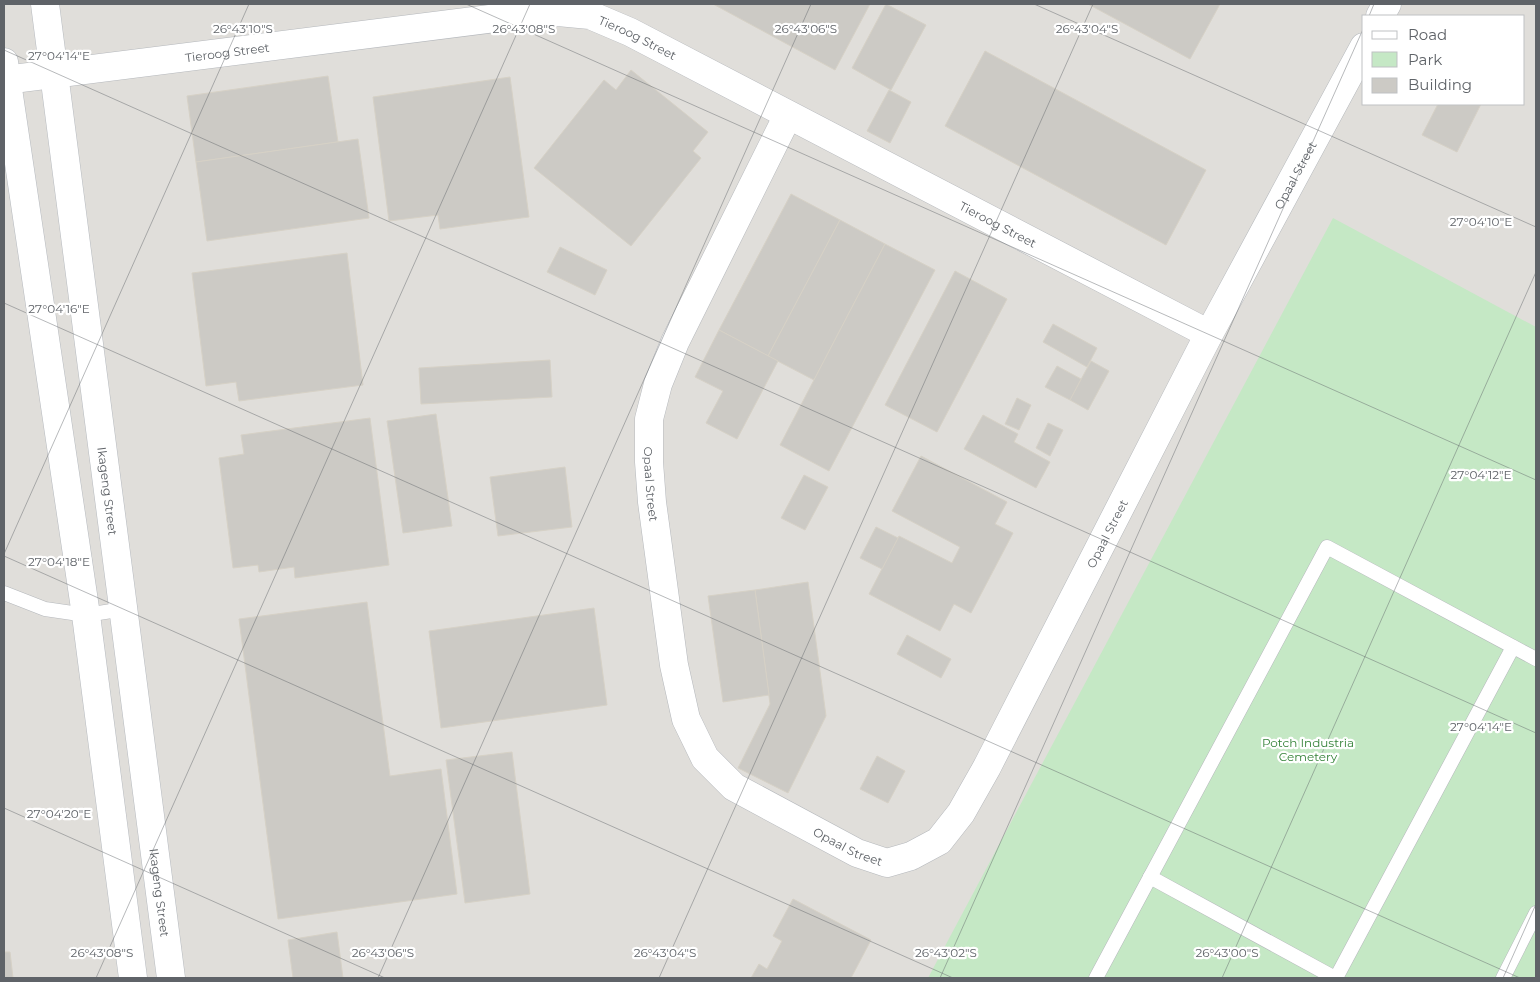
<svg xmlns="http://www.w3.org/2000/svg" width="1540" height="982" font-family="Montserrat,sans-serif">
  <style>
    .industrial { fill: #e0deda; fill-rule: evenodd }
    .green { fill: #c5e8c5 }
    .building { fill: #cccac5; stroke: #d6d1c6 }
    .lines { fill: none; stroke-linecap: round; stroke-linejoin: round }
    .lane-casing { stroke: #b5b8bc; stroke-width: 15 }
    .street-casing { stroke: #b5b8bc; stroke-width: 29 }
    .secondary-casing { stroke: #b6babf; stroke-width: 29 }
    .lane { stroke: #fff; stroke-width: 14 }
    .street { stroke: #fff; stroke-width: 28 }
    .secondary { stroke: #fff; stroke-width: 28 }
    .ticks { fill: none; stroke: #5f6368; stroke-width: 1; stroke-opacity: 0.45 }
    .labels { text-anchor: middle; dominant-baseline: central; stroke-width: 4.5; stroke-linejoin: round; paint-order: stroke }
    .street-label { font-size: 12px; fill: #5f6368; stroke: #fff }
    .park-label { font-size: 12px; fill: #348238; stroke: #fff }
    .ticks-label { font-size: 12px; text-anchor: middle; fill: #5f6368; stroke: #fff; stroke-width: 4.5; stroke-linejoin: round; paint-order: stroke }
  </style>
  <rect width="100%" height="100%" fill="#f1efe8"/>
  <!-- industrial -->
  <path class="industrial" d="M 4,4 L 1536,4 L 1536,978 L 4,978 ZM 1364,16 L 1524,16 L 1524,104 L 1364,104 Z"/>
  <!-- green -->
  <polygon class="green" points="1333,218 1536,327 1536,978 928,978"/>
  <!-- building -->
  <g class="building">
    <polygon points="713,4 870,4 835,70"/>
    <polygon points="886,4 926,25 891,90 852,68"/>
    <polygon points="1088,4 1220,4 1190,59"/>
    <polygon points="985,51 1206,170 1166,245 945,126"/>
    <polygon points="631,70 708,132 693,151 701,158 631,246 534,168 604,80 616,90"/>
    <polygon points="328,76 338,142 196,162 187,96"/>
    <polygon points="510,77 529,217 440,229 438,215 389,221 373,97"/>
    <polygon points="889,90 911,102 890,143 867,131"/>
    <polygon points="1438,104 1481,104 1457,152 1422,135"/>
    <polygon points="358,139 369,218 207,241 196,162"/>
    <polygon points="791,194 840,220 768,356 719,330"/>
    <polygon points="840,220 885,244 814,380 768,356"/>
    <polygon points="885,244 935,270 829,471 780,445"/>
    <polygon points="560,247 607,270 595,295 547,272"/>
    <polygon points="347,253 363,385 239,401 236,382 206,386 192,273"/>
    <polygon points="955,271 1007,299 937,432 885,405"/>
    <polygon points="1053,324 1097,348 1087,367 1043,342"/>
    <polygon points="719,330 778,361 737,439 706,423 723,391 695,377"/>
    <polygon points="550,360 552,397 421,404 419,368"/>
    <polygon points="1091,361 1109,371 1088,410 1070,400"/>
    <polygon points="1057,366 1081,379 1070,400 1045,387"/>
    <polygon points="1017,398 1031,405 1019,430 1005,424"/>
    <polygon points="436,414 452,526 403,533 387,421"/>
    <polygon points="983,415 1018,434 1014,442 1050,462 1036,488 964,449"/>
    <polygon points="370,418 389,565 295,578 294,567 259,572 258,565 233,568 219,458 244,454 241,435"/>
    <polygon points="1048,423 1063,430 1050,456 1036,448"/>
    <polygon points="921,456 1007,502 995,524 1013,533 971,613 954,604 940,631 869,594 899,536 952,563 960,547 892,511"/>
    <polygon points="565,467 572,527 498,536 490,477"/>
    <polygon points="804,475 828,487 805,530 781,518"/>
    <polygon points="876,527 898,538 882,569 860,558"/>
    <polygon points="808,582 826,716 788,793 738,768 770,704 755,590"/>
    <polygon points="755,590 769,695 723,702 708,596"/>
    <polygon points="367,602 390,776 441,769 457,894 278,919 239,619"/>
    <polygon points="594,608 607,705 441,728 429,631"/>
    <polygon points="907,635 951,659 941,678 897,654"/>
    <polygon points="512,752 530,894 465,903 446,760"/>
    <polygon points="877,756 905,771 888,803 860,789"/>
    <polygon points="793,899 871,940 851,978 751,978 759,964 767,969 782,941 773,936"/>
    <polygon points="337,932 343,978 293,978 288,940"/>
    <polygon points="4,952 10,952 13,978 4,978"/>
  </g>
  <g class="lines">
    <defs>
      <g id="lane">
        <polyline points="4,593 45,609 86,615 124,609"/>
        <polyline points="1150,877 1335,978"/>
        <polyline points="1096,978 1327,547 1536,659"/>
        <polyline points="1336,978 1513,647"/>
        <polyline points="1503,978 1536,913"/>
      </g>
      <g id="street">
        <polyline points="1380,16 1387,4"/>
        <path id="s1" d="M 5,80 L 520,15 L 558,12 L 590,15 L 630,32 L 1209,334"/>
        <path id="s2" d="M 788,115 L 675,342 L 658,384 L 649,419 L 649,462 L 652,502 L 674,665 L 686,719 L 705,758 L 734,787 L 857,853 L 887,863 L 911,856 L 939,841 L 961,813 L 987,767 L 1209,334 L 1364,47"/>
      </g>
      <g id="secondary">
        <path id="s3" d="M 45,4 L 171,978"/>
        <polyline points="4,62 86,615 133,978"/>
      </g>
    </defs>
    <!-- lane casing -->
    <use href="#lane" class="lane-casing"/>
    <!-- street casing -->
    <use href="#street" class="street-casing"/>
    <!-- secondary casing -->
    <use href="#secondary" class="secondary-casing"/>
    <!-- lane -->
    <use href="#lane" class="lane"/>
    <!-- street -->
    <use href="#street" class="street"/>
    <!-- secondary -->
    <use href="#secondary" class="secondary"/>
  </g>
  <!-- ticks -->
  <path class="ticks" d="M 466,4 L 1536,480M 1034,4 L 1536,227M 1369,16 L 1374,4M 4,50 L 1536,733M 4,303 L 1520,978M 4,554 L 249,4M 4,556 L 953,978M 4,808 L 385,978M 96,978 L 530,4M 378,978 L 811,4M 659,978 L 1093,4M 940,978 L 1364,27M 1222,978 L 1536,272M 1503,978 L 1536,904"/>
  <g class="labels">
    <!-- street labels -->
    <g class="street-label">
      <text stroke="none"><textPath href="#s1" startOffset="642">Tieroog Street</textPath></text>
      <text stroke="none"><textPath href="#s1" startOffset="224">Tieroog Street</textPath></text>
      <text stroke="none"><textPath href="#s2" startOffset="1706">Opaal Street</textPath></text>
      <text stroke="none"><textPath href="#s1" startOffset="1048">Tieroog Street</textPath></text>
      <text stroke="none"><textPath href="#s2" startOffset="400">Opaal Street</textPath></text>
      <text stroke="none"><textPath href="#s3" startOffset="491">Ikageng Street</textPath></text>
      <text stroke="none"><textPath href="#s2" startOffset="1301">Opaal Street</textPath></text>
      <text stroke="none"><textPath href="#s2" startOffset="851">Opaal Street</textPath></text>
      <text stroke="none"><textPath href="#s3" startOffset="896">Ikageng Street</textPath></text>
    </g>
    <!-- park labels -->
    <g class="park-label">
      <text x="1308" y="742">Potch Industria<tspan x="1308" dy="14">Cemetery</tspan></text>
    </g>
  </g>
  <g class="ticks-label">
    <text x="243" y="33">26°43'10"S</text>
    <text x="524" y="33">26°43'08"S</text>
    <text x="806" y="33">26°43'06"S</text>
    <text x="1087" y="33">26°43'04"S</text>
    <text x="59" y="60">27°04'14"E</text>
    <text x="1481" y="226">27°04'10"E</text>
    <text x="59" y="313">27°04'16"E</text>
    <text x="1481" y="479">27°04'12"E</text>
    <text x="59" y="566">27°04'18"E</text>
    <text x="1481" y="731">27°04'14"E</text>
    <text x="59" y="818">27°04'20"E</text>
    <text x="102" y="957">26°43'08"S</text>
    <text x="383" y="957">26°43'06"S</text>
    <text x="665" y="957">26°43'04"S</text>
    <text x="946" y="957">26°43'02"S</text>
    <text x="1227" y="957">26°43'00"S</text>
  </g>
  <!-- border -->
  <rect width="1540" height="982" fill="none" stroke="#5f6368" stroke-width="10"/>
  <!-- legend -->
  <rect x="1362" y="15" width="162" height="90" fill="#ffffff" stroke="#bfc1c3"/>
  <rect x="1372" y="31" width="25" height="8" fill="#ffffff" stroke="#bfc1c3"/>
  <text x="1408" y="40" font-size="15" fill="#5f6368">Road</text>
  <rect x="1372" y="52" width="25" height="15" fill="#c5e8c5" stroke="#bfc1c3"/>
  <text x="1408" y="65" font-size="15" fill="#5f6368">Park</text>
  <rect x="1372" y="78" width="25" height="15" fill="#cccac5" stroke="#bfc1c3"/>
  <text x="1408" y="90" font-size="15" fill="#5f6368">Building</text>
</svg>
